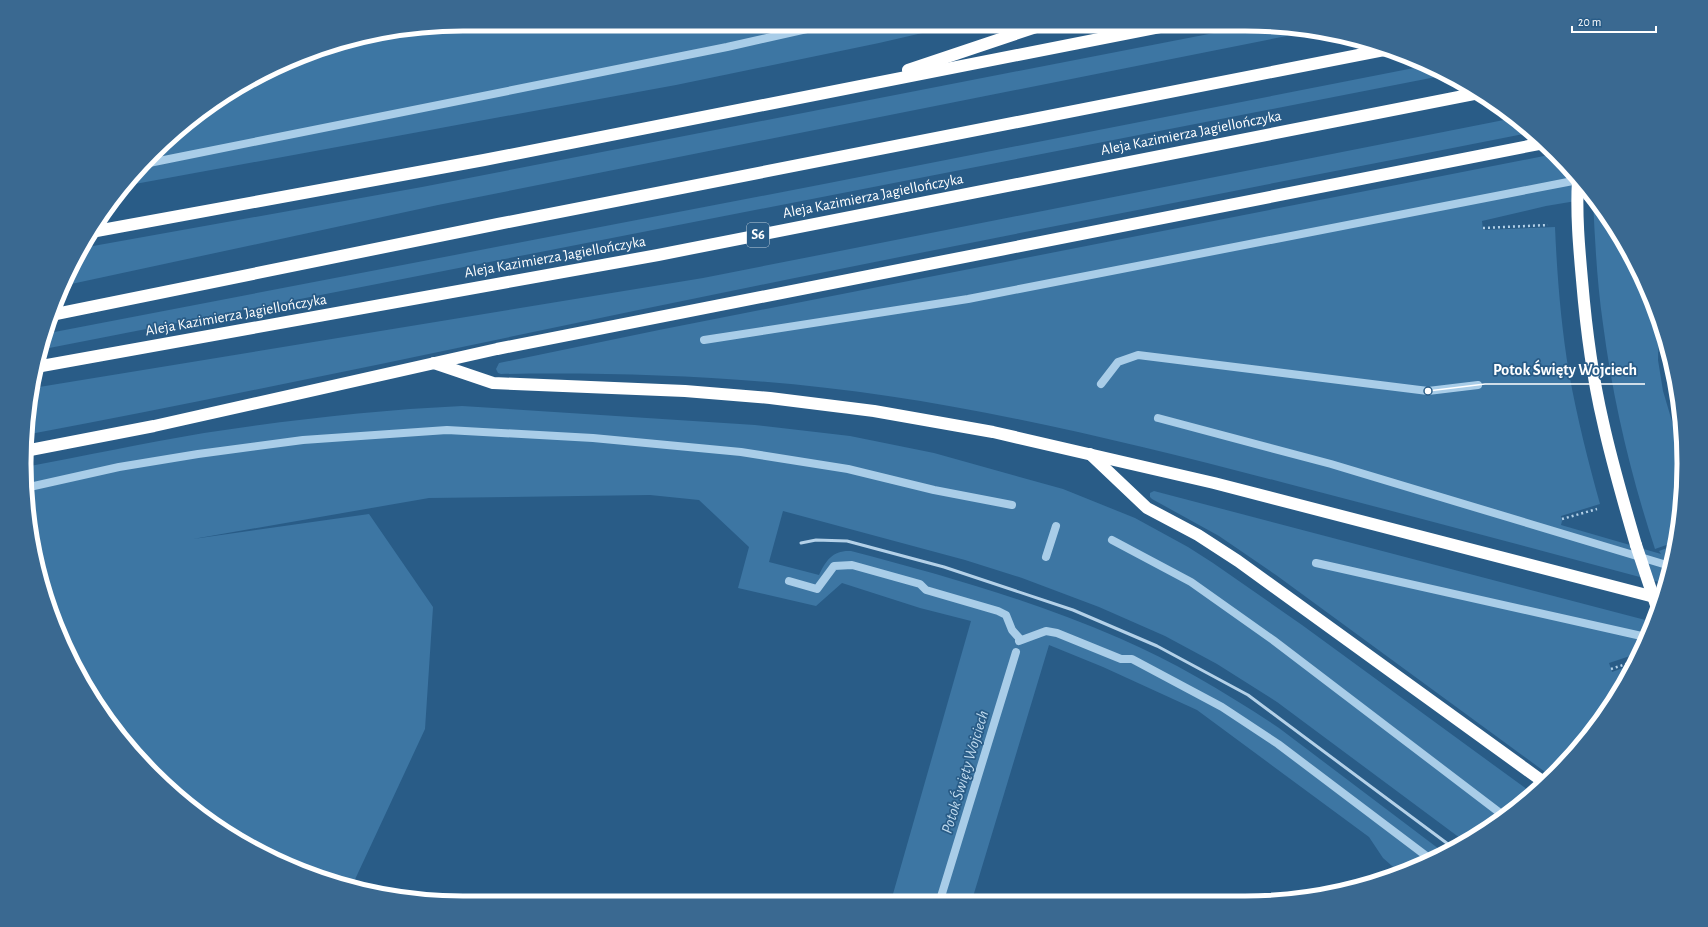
<svg xmlns="http://www.w3.org/2000/svg" width="1708" height="927" font-family="'Alegreya Sans',sans-serif">
  <style>
    .green { fill: #3d76a3 }
    .lines { fill: none; stroke-linecap: round; stroke-linejoin: round }
    .stream { stroke: #a9cde8; stroke-width: 8 }
    .path { stroke: #b4d1e8; stroke-width: 2.5; stroke-dasharray: 2 3; stroke-linecap: butt }
    .service { stroke: #b4d1e8; stroke-width: 3 }
    .motorway { stroke: #fff; stroke-width: 12 }
    .motorway-bridge { stroke: #fff; stroke-width: 12 }
    .labels { text-anchor: middle; dominant-baseline: central; stroke-width: 3.5; stroke-linejoin: round; paint-order: stroke }
    .shield { fill: #295c87; stroke: #bfcedb; stroke-width: 1 }
    .shield-label { font-size: 14px; font-weight: bold; fill: #fff }
    .street-label { font-size: 15px; fill: #fff; stroke: #295c87 }
    .water-label { font-size: 16px; font-style: italic; fill: #c0dbef; stroke: #295c87 }
    .rim { fill: none; stroke: #fff; stroke-width: 5 }
    .leader { fill: none; stroke: #fff; stroke-width: 1.5 }
    .callout-dot { fill: #fff; stroke: #295c87; stroke-width: 1.5 }
    .callout-label { font-size: 16px; text-anchor: middle; font-weight: bold; fill: #fff; stroke: #295c87; stroke-width: 3.5; stroke-linejoin: round; paint-order: stroke }
  </style>
  <rect width="100%" height="100%" fill="#295c87"/>
  <!-- green -->
  <g class="green">
    <polygon points="464,24 957,25 879,43 676,85 124,186 133,174 196,115 244,83 322,47 378,32"/>
    <polygon points="1255,25 1273,25 1312,31 438,205 62,286 82,248 422,187"/>
    <polygon points="1424,66 1446,75 39,350 44,334 829,183"/>
    <path d="M 1514,118 L 1533,132 C 1296,179 1058,225 820,273 C 555,326 291,385 25,435 L 33,388 L 703,278 Z"/>
    <path d="M 1554,154 L 1594,198 L 1546,206 L 1482,221 L 1483,230 L 1555,227 C 1557,275 1561,325 1569,373 C 1577,417 1588,461 1600,504 L 1561,516 L 1562,521 L 1561,525 L 1661,554 L 1659,551 L 1675,545 L 1666,584 C 1539,550 1412,516 1285,483 C 1154,449 1022,416 888,396 C 760,377 631,372 501,374 L 498,373 L 496,369 L 499,363 L 659,330 Z"/>
    <path d="M 1593,200 L 1596,200 L 1639,269 L 1659,323 L 1658,360 L 1663,391 L 1674,428 L 1683,446 L 1680,521 L 1675,542 L 1655,549 C 1631,476 1613,401 1603,324 C 1597,283 1595,241 1593,200 Z"/>
    <path d="M 462,406 L 755,425 L 850,436 L 934,453 L 1063,489 L 1135,518 L 1188,547 L 1213,563 L 1302,625 L 1532,793 L 1488,829 L 1464,841 L 1277,702 L 1217,664 L 1165,636 L 1099,607 L 1022,578 L 965,560 L 783,511 L 769,562 L 819,575 C 826,560 833,550 851,551 C 942,575 1032,600 1119,638 C 1175,662 1228,694 1279,728 L 1443,852 L 1400,873 L 1383,858 L 1369,837 L 1197,710 L 1103,667 L 1049,645 L 972,900 L 891,901 L 971,621 L 920,608 L 842,583 L 816,606 L 738,588 L 749,547 L 699,500 L 650,495 L 429,498 L 193,539 L 369,514 L 433,607 L 425,729 L 351,888 L 350,888 L 244,844 L 196,812 L 133,753 L 98,707 L 58,632 L 39,577 L 25,492 L 25,467 C 84,456 144,443 204,433 C 289,420 376,410 462,406 Z"/>
    <polygon points="1154,491 1653,622 1639,653 1609,663 1612,672 1634,664 1625,683 1552,777 1276,575 1219,536 1152,499 1150,497 1150,493"/>
  </g>
  <g class="lines">
    <!-- stream -->
    <g class="stream">
      <polyline points="144,164 727,47 829,24"/>
      <polyline points="704,340 968,299 1578,180"/>
      <polyline points="1101,384 1118,362 1138,355 1428,391 1478,385"/>
      <polyline points="1158,418 1331,464 1670,566"/>
      <polyline points="25,488 119,467 198,454 303,440 447,430 593,438 741,452 848,469 934,490 1012,505"/>
      <polyline points="1112,540 1191,582 1273,640 1504,816"/>
      <polyline points="1046,557 1056,526"/>
      <polyline points="1316,563 1646,637"/>
      <polyline points="789,581 817,589 834,566 852,565 920,584 926,590 998,611 1006,615 1012,630 1020,639"/>
      <polyline points="1019,641 1046,631 1057,633 1121,659 1132,659 1222,707 1278,744 1429,858"/>
      <polyline points="940,900 1016,652"/>
    </g>
    <!-- path -->
    <g class="path">
      <polyline points="1483,228 1548,225"/>
      <polyline points="1562,519 1597,509"/>
      <polyline points="1611,669 1635,661"/>
    </g>
    <!-- service -->
    <polyline class="service" points="801,543 816,540 847,541 944,567 1073,610 1157,646 1248,695 1452,847"/>
    <!-- motorway -->
    <g class="motorway">
      <polyline points="908,70 1042,25"/>
      <path d="M 1578,180 C 1576,213 1579,247 1582,280 C 1586,328 1592,375 1603,422 C 1612,463 1624,504 1636,545"/>
      <polyline points="91,232 484,160 1170,25"/>
      <polyline points="51,315 498,224 1384,50"/>
      <polyline points="1669,350 1677,397"/>
      <polyline points="434,363 493,383 685,391 770,398 874,411 993,432 1214,483 1662,599"/>
      <polyline points="36,367 658,255 1479,93"/>
      <polyline points="25,451 154,426 497,349 1544,143"/>
      <polyline points="1090,454 1147,508 1198,535 1238,561 1545,783"/>
    </g>
    <!-- motorway-bridge -->
    <polyline class="motorway-bridge" points="1636,545 1658,611"/>
  </g>
  <g class="labels">
    <!-- shield labels -->
    <rect class="shield" x="747" y="223" width="22" height="24" rx="3"/>
    <g class="shield-label">
      <text x="758" y="235">S6</text>
    </g>
    <!-- street labels -->
    <g class="street-label">
      <text transform="translate(1191 133) rotate(-11)">Aleja Kazimierza Jagiellończyka</text>
      <text transform="translate(873 196) rotate(-11)">Aleja Kazimierza Jagiellończyka</text>
      <text transform="translate(555 257) rotate(-10)">Aleja Kazimierza Jagiellończyka</text>
      <text transform="translate(236 315) rotate(-10)">Aleja Kazimierza Jagiellończyka</text>
    </g>
    <!-- water labels -->
    <g class="water-label">
      <text transform="translate(965 772) rotate(-73)">Potok Święty Wojciech</text>
    </g>
  </g>
  <!-- crop -->
  <path d="M0 0H1708V927H0ZM463 31H1245A432 432 0 0 1 1677 463V464A432 432 0 0 1 1245 896H463A432 432 0 0 1 31 464V463A432 432 0 0 1 463 31Z" fill="#3a6991" fill-rule="evenodd"/>
  <path class="rim" d="M463 31H1245A432 432 0 0 1 1677 463V464A432 432 0 0 1 1245 896H463A432 432 0 0 1 31 464V463A432 432 0 0 1 463 31Z"/>
  <!-- callouts -->
  <path class="leader" d="M1428 391L1485 384H1645"/>
  <circle class="callout-dot" cx="1428" cy="391" r="4"/>
  <g class="callout-label">
    <text x="1565" y="375">Potok Święty Wojciech</text>
  </g>
  <!-- scale -->
  <path d="M1572 26v6h84v-6" fill="none" stroke="#ffffff" stroke-width="2"/>
  <text x="1578" y="26" font-size="12" fill="#ffffff" stroke="#295c87" stroke-width="3" paint-order="stroke">20 m</text>
</svg>
